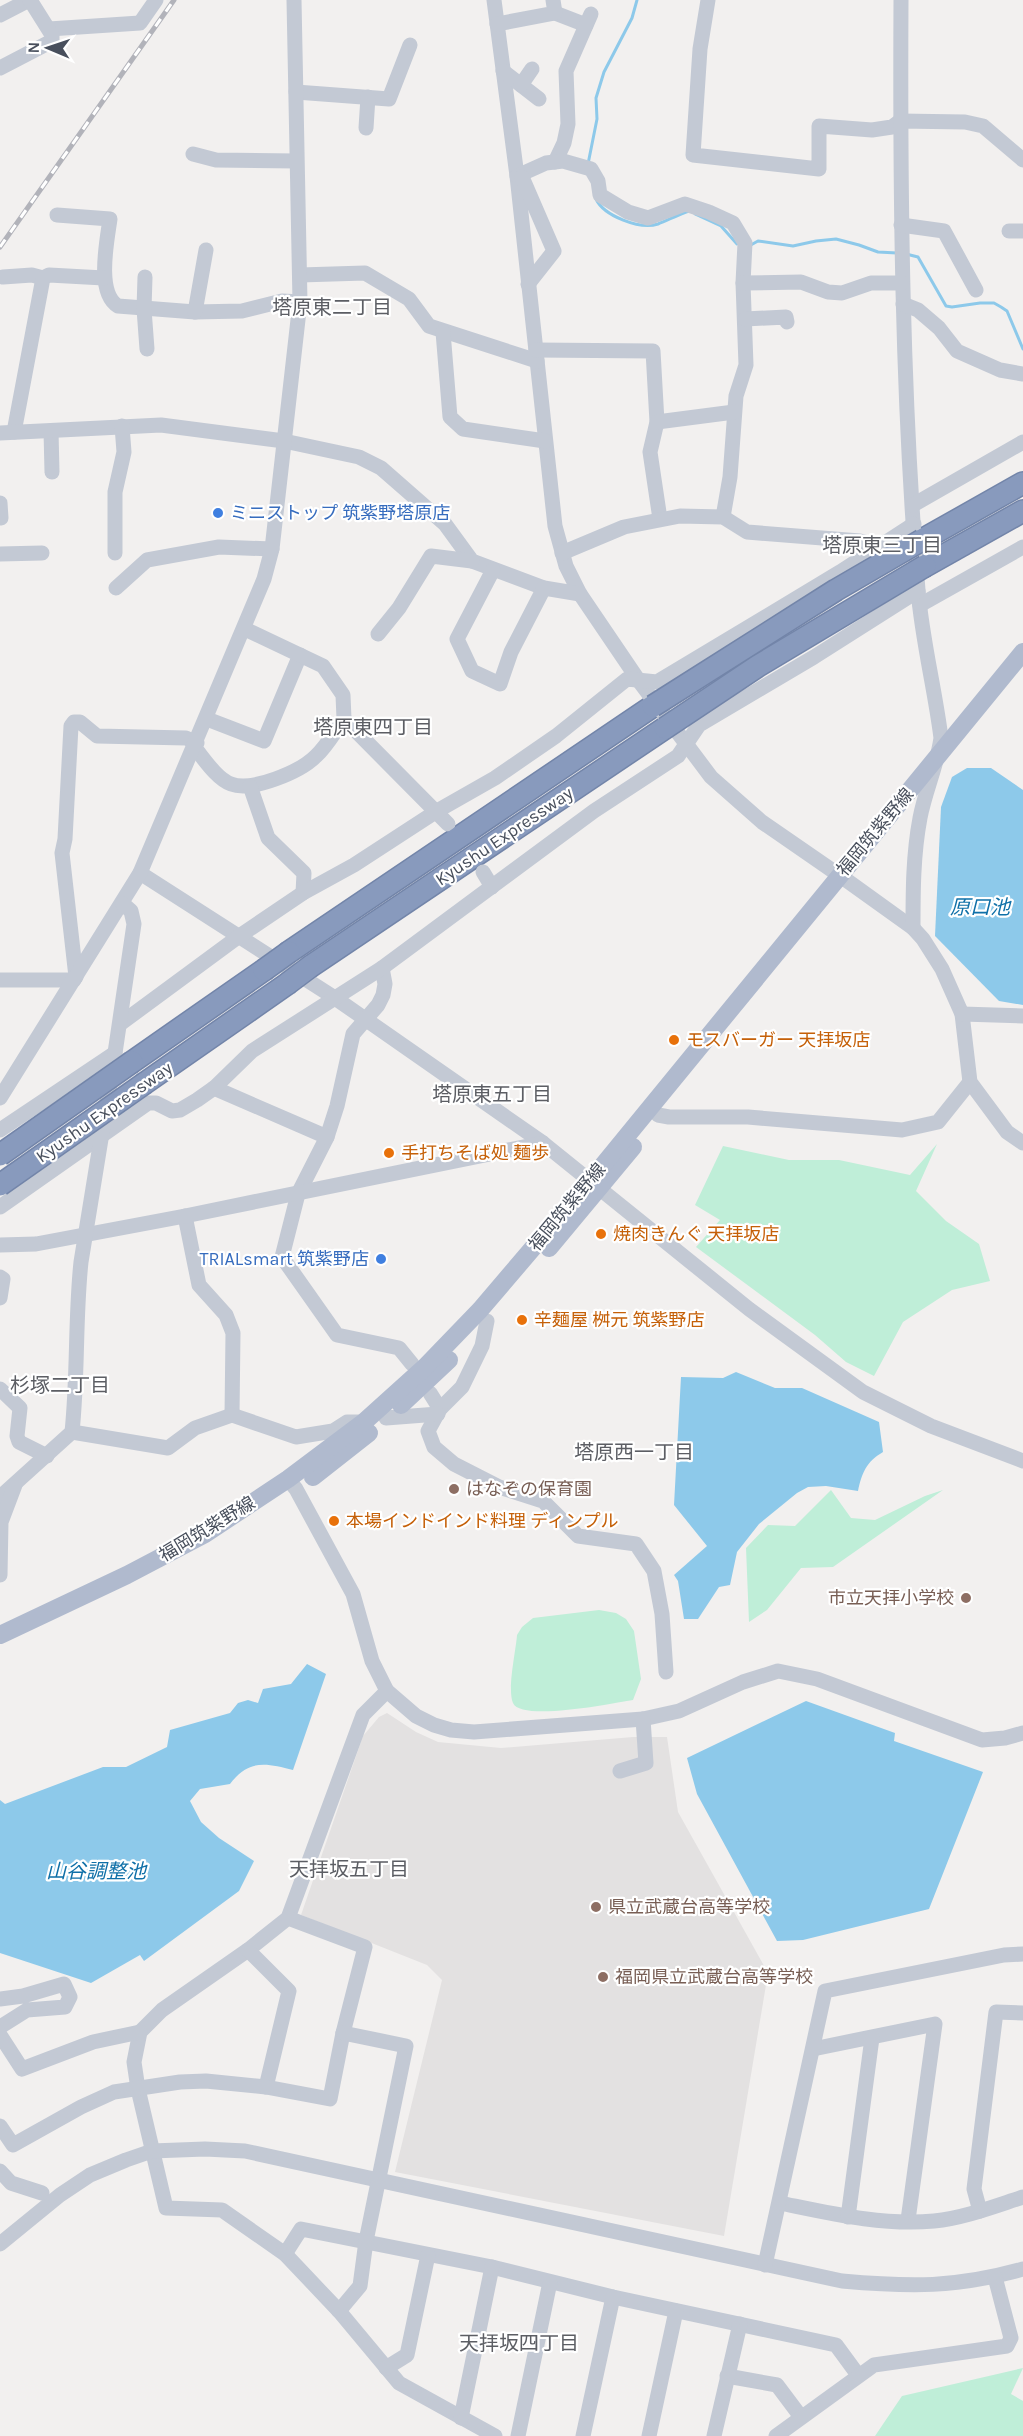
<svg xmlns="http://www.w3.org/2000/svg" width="1023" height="2436" font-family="Karla,'Noto Sans JP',sans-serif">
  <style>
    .education { fill: #e3e1e1 }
    .green { fill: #bfeed8 }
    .water { fill: #8dc9ea }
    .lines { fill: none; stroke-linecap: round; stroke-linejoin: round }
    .stream { stroke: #8dc9ea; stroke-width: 3 }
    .highway-casing { stroke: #7385a9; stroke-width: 24 }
    .minor { stroke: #c3c9d4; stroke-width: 15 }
    .major { stroke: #b0bace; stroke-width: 18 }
    .highway { stroke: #889abd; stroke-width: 21 }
    .rail-casing { stroke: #b2b3ba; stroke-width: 5 }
    .rail { stroke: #fff; stroke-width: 3; stroke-dasharray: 9; stroke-linecap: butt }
    .highway-bridge-casing { stroke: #7385a9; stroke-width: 24; stroke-linecap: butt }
    .highway-bridge { stroke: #889abd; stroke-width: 21 }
    .shop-dot { fill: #3f7fe0; stroke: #fff; stroke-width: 2 }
    .food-dot { fill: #e8710a; stroke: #fff; stroke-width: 2 }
    .education-dot { fill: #8d6e63; stroke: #fff; stroke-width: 2 }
    .labels { text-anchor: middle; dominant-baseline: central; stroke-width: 4.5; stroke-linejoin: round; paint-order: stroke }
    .shop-label { font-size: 18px; fill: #366cbe; stroke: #fff; text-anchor: start }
    .street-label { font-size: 18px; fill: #484f5c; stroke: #fff }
    .food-label { font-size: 18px; fill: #c56008; stroke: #fff; text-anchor: start }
    .education-label { font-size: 18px; fill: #785e54; stroke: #fff; text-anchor: start }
    .neighbourhood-label { font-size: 20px; fill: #5c5e64; stroke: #fff }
    .water-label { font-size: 20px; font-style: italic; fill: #0f70a8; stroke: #fff }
  </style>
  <rect width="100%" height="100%" fill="#f2f0ef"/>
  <!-- education -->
  <polygon class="education" points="387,1713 416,1732 438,1742 501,1748 633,1737 667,1737 678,1812 768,1973 724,2236 395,2172 442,1980 427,1965 301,1915 363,1736 379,1717"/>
  <!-- green -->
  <g class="green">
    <polygon points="937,1144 916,1191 946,1221 979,1244 990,1281 952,1290 903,1322 874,1376 846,1362 815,1335 696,1247 720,1220 695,1205 723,1146 789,1160 839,1160 910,1175"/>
    <polygon points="831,1490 851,1518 875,1520 925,1496 943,1490 833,1567 801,1568 767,1610 749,1622 746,1548 768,1525 795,1526"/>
    <path d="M 599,1610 L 616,1613 L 626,1619 L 634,1631 L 641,1679 L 633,1700 C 614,1703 521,1722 513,1703 C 507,1689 516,1651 517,1635 L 522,1627 L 533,1618 Z"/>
    <polygon points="1023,2368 1011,2394 1023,2401 1023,2436 875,2436 902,2396"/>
  </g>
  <!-- water -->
  <g class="water">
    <polygon points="967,768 991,768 1023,790 1023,1005 999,1001 935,936 941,807 952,777"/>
    <path d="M 736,1372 L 775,1388 L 802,1388 L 879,1422 L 883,1452 C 866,1462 862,1473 858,1491 L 826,1486 L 808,1487 L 797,1493 L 759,1524 L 737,1552 L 730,1585 L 719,1587 L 698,1619 L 684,1619 L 678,1581 L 674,1575 L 707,1546 L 674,1505 L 681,1377 L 723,1378 Z"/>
    <path d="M 307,1664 L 326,1674 L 293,1770 C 266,1763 249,1759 230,1784 L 200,1789 L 190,1801 L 201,1822 L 219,1838 L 254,1861 L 239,1891 L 144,1961 L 140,1955 L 91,1983 L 0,1953 L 0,1800 L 5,1804 L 103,1767 L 126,1767 L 167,1747 L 170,1730 L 230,1713 L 238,1703 L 248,1700 L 258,1703 L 263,1689 L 291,1684 Z"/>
    <polygon points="806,1701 895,1733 894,1741 983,1772 929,1909 803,1940 777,1941 697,1794 687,1758"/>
  </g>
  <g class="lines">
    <!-- stream -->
    <g class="stream">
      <polyline points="588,164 597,119 596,98 604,72 632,18 637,0"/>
      <path d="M 596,199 C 604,216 640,230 658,224 C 668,220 678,215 689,211"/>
      <polyline points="695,214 721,226 737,244"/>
      <polyline points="749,246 758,241 793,246 816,241 836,239 859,245 878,252 897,253"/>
      <polyline points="906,254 918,257 946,306 952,307 980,303 994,303 1001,307 1007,311 1023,349"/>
    </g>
    <defs>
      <g id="highway">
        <polyline points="922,540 1023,483"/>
        <polyline points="925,566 1023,511"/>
        <polyline points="289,952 653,706"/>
        <polyline points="311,966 665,728"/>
        <polyline points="132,1062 264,970"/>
        <polyline points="145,1083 287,984"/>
      </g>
    </defs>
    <!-- highway casing -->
    <use href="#highway" class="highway-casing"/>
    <!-- minor -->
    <g class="minor">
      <polyline points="494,0 517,176 555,526 566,566 580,594 639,681 711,777 762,822 849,882 913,928 923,939 942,969 962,1014 970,1082 1007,1132 1023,1143"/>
      <polyline points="708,0 700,49 693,155 819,169 819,126 872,130 892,127 900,121 965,122 983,126 1023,160"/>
      <path d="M 901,0 C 900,197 902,394 918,590 C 922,640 935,689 941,738 C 937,766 925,791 920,818 C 913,855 913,892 913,928"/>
      <polyline points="555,13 586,25"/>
      <polyline points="0,15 29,0"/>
      <polyline points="497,24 555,13 553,0"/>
      <polyline points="49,29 140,23 156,0"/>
      <polyline points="0,68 52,41 52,35 30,0"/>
      <polyline points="503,71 539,99"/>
      <polyline points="521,85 532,69"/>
      <polyline points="296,92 389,99 410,45"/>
      <polyline points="366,128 368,97"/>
      <polyline points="193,154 216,160 296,161"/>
      <polyline points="555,162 564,143 568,124 566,71 591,14"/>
      <polyline points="517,176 546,163 563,161 591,169 598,181 600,195 628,212 648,218 685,204 709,212 733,223 745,243 743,283 746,365 736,396 730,477 723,517"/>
      <polyline points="522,177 554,251 528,284"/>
      <path d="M 57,215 L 110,219 C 107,241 96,293 118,306 L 195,312 L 242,311 L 282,301 L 300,302"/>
      <polyline points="901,225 944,231 976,290"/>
      <polyline points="1009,231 1023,231"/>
      <polyline points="300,275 365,273 409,299 429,326 537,361"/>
      <polyline points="3,277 32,275 43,278"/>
      <polyline points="145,277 144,309 147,349"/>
      <polyline points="743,283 801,282 828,292 842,293 871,283 902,283"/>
      <polyline points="903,304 918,310 939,328 957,351 1000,370 1023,374"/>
      <polyline points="195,312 206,250"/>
      <polyline points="745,319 786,317 787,322"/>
      <polyline points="443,332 450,417 463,429 545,441"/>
      <polyline points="536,350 653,351 657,422 650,452 660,519"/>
      <polyline points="657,422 734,412"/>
      <polyline points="51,431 52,472"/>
      <polyline points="14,432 43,278 49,275 104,278"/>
      <polyline points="0,433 161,425 284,441 359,457 381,468 445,524 472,561 544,588 580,594"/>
      <polyline points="0,503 1,518"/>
      <polyline points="913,505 1023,442"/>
      <polyline points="115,553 115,492 124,452 122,426"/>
      <polyline points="562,553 624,527 680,516 723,517 747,532 860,541 882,546"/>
      <polyline points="0,554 42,553"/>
      <polyline points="493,570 457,639 472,671 500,684 511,652 544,588"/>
      <polyline points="116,588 147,560 219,547 272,549"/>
      <polyline points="920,605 1023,547"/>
      <polyline points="378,634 399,608 431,556 472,561"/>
      <polyline points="207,719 264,741 300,655"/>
      <polyline points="344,719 448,824"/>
      <path d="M 195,748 C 204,759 217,779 231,784 C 252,792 300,772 316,756 C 327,746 335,731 344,719 L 343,695 L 323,666 L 245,629"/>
      <polyline points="250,786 268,838 304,873 303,893"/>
      <polyline points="483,872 492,887"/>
      <polyline points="140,873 335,998 543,1143 749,1309 863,1392 931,1426 1023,1461"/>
      <polyline points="382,968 385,984 383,995 378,1005 353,1034 337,1106 327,1137 298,1194 282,1257 337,1335 399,1348 412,1364"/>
      <polyline points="76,977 62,853 65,839 71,726 74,722 80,722 97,736 186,738 197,743"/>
      <polyline points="0,980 74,980"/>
      <polyline points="962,1014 1023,1016"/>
      <polyline points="120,1024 238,937 303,893 354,865 437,811 495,778 556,736 627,679 657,682 840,572 914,524"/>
      <polyline points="214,1088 327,1137"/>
      <polyline points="0,1098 140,873 264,579 272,549 300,302 294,0"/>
      <polyline points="658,1115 669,1117 748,1117 902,1130 938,1122 970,1082"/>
      <polyline points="0,1130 115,1053"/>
      <polyline points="0,1207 148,1103 156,1103 172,1111 180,1110 197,1100 214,1088 252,1051 382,968 594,811 678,756 699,725 814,657 918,591"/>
      <polyline points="185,1216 199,1285 226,1315 233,1333 232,1415"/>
      <polyline points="0,1245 36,1244 185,1216 543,1143"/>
      <polyline points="0,1277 3,1279 0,1298"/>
      <polyline points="487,1321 482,1346 462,1387 440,1409 428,1431 434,1447 454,1464 499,1487 543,1501 578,1536 636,1544 654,1571 662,1614 666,1672"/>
      <polyline points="0,1389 20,1408 17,1436 19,1442 47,1456"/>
      <polyline points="430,1393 440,1409"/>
      <polyline points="386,1418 438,1414"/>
      <polyline points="72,1432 168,1448 195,1428 232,1415 296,1437 333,1431 347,1422 364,1422"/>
      <polyline points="288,1479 296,1489 353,1594 372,1661 387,1691 416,1716 434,1725 451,1730 474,1732 643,1719 679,1711 743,1682 778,1671 817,1679 982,1740 1005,1738 1023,1733"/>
      <path d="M 0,1497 L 72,1432 C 78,1375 75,1318 81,1262 L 115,1053 L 134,924 L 131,911 L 123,904"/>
      <polyline points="0,1575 1,1522 15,1485"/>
      <polyline points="387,1691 363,1715 288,1918 248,1950 162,2010 140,2032 134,2062 138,2089 166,2208 222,2210 285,2254 339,2311 399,2383 495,2436"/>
      <polyline points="620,1771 646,1763 643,1719"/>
      <polyline points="248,1950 289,1991 266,2087"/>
      <polyline points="0,1999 23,1996 64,1984 70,1997 65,2007 27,2010 0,2027"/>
      <polyline points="0,2035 22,2069 93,2042 140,2032"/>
      <polyline points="813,2049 935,2024 908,2220"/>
      <polyline points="0,2126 13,2145 81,2107 114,2092 180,2082 206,2081 266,2087 330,2099 343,2033 365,1947 288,1918"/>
      <polyline points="0,2171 11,2183 42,2193"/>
      <path d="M 780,2203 C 829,2213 883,2226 934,2221 C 964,2218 995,2206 1023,2197"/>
      <polyline points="980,2211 974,2189 996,2012 1023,2013"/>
      <polyline points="848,2217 872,2038"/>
      <path d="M 0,2244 L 60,2195 L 90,2175 L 126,2160 L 152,2151 L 205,2149 L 245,2151 L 842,2281 C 910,2287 956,2288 1023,2269"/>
      <polyline points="285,2254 301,2229 492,2267 613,2297 836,2345 858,2375"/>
      <polyline points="765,2265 825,1991 1004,1955 1023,1954"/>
      <polyline points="339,2311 360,2286 366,2241 406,2046 343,2033"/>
      <polyline points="386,2368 407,2355 428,2255"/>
      <polyline points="727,2376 777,2385 801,2417"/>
      <polyline points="461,2418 492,2267"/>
      <polyline points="518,2436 550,2282"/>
      <polyline points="583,2436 613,2297"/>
      <polyline points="649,2436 676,2311"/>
      <polyline points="714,2436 740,2324"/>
      <polyline points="776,2436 874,2365 1007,2346 1011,2338 995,2277"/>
    </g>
    <!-- major -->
    <g class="major">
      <polyline points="549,1248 633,1147"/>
      <polyline points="401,1405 449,1360"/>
      <polyline points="313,1477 369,1433"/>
      <polyline points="0,1635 127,1575 205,1534 288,1479 364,1422 425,1367 480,1310 590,1181 1023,652"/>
    </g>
    <!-- highway -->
    <use href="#highway" class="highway"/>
    <defs>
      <polyline id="rail" points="0,247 174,0"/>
    </defs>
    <!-- rail casing -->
    <use href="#rail" class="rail-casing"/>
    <!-- rail -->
    <use href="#rail" class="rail"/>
    <defs>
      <g id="highway-bridge">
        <polyline points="653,706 836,590 922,540"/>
        <polyline points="665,728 758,666 925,566"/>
        <polyline points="264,970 289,952"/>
        <polyline points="287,984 311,966"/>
        <polyline points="0,1155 132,1062"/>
        <polyline points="0,1185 145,1083"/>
      </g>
    </defs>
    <!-- highway-bridge casing -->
    <use href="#highway-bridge" class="highway-bridge-casing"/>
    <!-- highway-bridge -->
    <use href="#highway-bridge" class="highway-bridge"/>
  </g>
  <!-- markers -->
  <g class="shop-dot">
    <circle cx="218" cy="513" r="6"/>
    <circle cx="381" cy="1259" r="6"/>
  </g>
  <g class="food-dot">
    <circle cx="674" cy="1040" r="6"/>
    <circle cx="389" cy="1153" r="6"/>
    <circle cx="601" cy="1234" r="6"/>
    <circle cx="522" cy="1320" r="6"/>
    <circle cx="334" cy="1521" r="6"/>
  </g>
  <g class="education-dot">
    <circle cx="454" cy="1489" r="6"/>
    <circle cx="966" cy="1598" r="6"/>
    <circle cx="596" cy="1907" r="6"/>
    <circle cx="603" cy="1977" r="6"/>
  </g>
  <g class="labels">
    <!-- shop labels -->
    <g class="shop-label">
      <text x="230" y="513">ミニストップ 筑紫野塔原店</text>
      <text x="369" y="1259" text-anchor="end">TRIALsmart 筑紫野店</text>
    </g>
    <!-- street labels -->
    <g class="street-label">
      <text transform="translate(875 832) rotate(-50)">福岡筑紫野線</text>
      <text transform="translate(504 836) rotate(-34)">Kyushu Expressway</text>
      <text transform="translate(104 1112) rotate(-35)">Kyushu Expressway</text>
      <text transform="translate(567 1207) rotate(-50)">福岡筑紫野線</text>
      <text transform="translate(207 1529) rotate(-31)">福岡筑紫野線</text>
    </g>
    <!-- food labels -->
    <g class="food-label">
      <text x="686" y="1040">モスバーガー 天拝坂店</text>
      <text x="401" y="1153">手打ちそば処 麺歩</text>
      <text x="613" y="1234">焼肉きんぐ 天拝坂店</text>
      <text x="534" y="1320">辛麺屋 桝元 筑紫野店</text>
      <text x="346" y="1521">本場インドインド料理 ディンプル</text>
    </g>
    <!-- education labels -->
    <g class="education-label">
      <text x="466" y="1489">はなぞの保育園</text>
      <text x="954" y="1598" text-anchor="end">市立天拝小学校</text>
      <text x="608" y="1907">県立武蔵台高等学校</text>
      <text x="615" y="1977">福岡県立武蔵台高等学校</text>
    </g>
    <!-- neighbourhood labels -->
    <g class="neighbourhood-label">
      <text x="332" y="307">塔原東二丁目</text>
      <text x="882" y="545">塔原東三丁目</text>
      <text x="373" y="727">塔原東四丁目</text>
      <text x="492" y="1094">塔原東五丁目</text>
      <text x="60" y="1385">杉塚二丁目</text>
      <text x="634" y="1452">塔原西一丁目</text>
      <text x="349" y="1869">天拝坂五丁目</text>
      <text x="519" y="2343">天拝坂四丁目</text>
    </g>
    <!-- water labels -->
    <g class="water-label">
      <text x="980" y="907">原口池</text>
      <text x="96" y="1871">山谷調整池</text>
    </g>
  </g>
  <!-- north arrow -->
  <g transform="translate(48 48) rotate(272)" stroke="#ffffff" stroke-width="4.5" paint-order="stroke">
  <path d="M0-4.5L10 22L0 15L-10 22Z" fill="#484f5c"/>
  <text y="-9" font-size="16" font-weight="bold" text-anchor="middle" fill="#484f5c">N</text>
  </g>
</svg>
